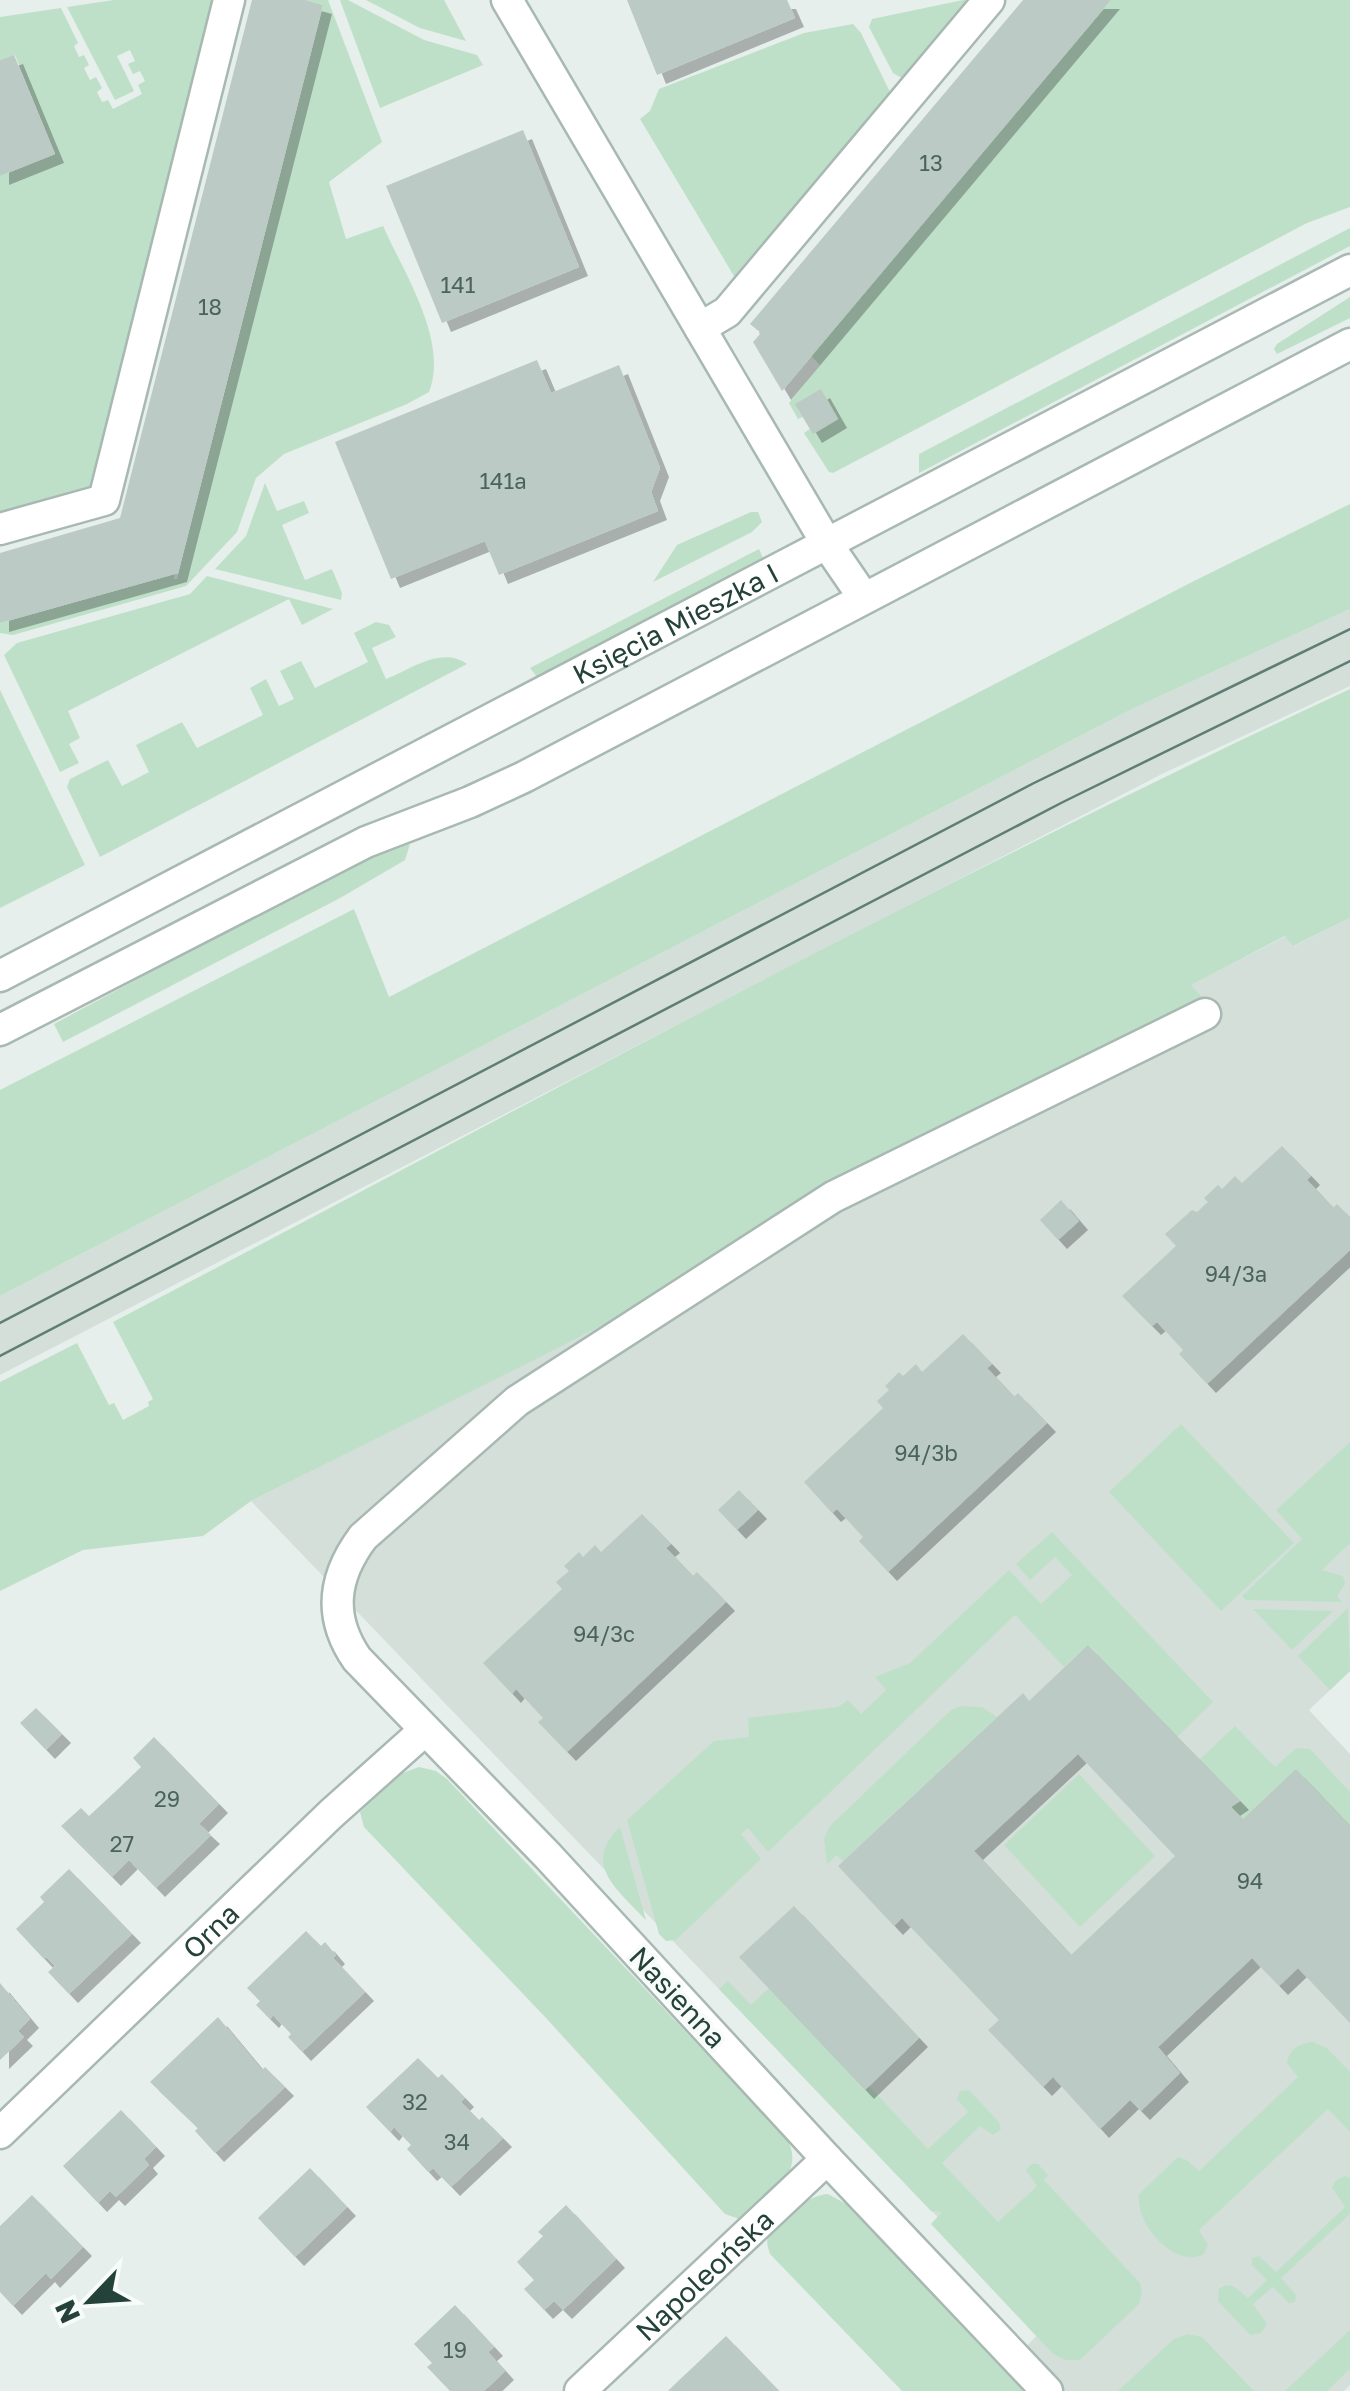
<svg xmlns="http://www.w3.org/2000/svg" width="1350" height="2391" font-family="'Golos Text',sans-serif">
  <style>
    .built { fill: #d4dfda }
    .green { fill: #bfe0c8 }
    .building { fill: #bbcac4; fill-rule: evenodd; filter: url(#shadow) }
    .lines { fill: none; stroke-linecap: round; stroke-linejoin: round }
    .minor-casing { stroke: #a8b8b2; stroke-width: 35 }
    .minor { stroke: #fff; stroke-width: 30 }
    .tram { stroke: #5f7d75; stroke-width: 2.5 }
    .labels { text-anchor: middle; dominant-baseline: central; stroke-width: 8; stroke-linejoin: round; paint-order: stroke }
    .number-label { font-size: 22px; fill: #4a645c }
    .street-label { font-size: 28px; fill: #24423a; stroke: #f7fbf9 }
  </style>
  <defs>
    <filter id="shadow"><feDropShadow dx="9" dy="9" stdDeviation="0" flood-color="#0004"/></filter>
  </defs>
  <rect width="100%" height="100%" fill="#e6efeb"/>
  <!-- built -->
  <g class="built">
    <polygon points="1350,609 1350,686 1162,774 0,1375 0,1296 1134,708"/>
    <polygon points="1350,918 1350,1671 1309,1710 1350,1754 1350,2385 1344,2391 1055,2391 1020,2353 1044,2328 251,1501 777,1236 1213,1009 1190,985 1286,936 1294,946"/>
  </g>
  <!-- green -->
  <g class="green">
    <polygon points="114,0 217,0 92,488 0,517 0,176 55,154 15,55 0,60 0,17 61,8 78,43 74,46 79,57 84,55 89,65 84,68 90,80 96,77 102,88 97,92 102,102 108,100 113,109 142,94 138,85 145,81 140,71 133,74 128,64 135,61 130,50 117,56 134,91 115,100 67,7"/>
    <path d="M 305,0 L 328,0 L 382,142 L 329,182 L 346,239 L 383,226 C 404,273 449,341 429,392 L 407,404 L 284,454 L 256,478 L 237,532 L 186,586 L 13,635 L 0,633 L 0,623 L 175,574 L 174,579 L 177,579 L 323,5 Z"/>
    <polygon points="340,0 348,0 424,40 477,55 483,65 380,108"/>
    <polygon points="366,0 444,0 466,41 420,28"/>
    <polygon points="963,0 973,0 905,80 893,73 869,27 872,19"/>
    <polygon points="1111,0 1350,0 1350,207 1307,223 833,473 829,472 804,433 810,429 803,417 798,419 789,403 820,365 811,356"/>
    <polygon points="853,24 861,33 892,96 737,281 640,119 650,111 659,89 804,33"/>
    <polygon points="1350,228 1350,246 919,473 919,454"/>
    <polygon points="1350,297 1350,318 1277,354 1274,349 1277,344"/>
    <polygon points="265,483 277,511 304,501 309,513 282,525 305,580 332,569 342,593 341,600 215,569 246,536"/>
    <polygon points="1350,504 1350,609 1134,708 0,1296 0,1090 354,909 389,997 1194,581"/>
    <polygon points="751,512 758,512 762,522 752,532 653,582 677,545"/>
    <polygon points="759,549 763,558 537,677 530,668"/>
    <polygon points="207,576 333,609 302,625 289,599 68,711 80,738 69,744 79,763 60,772 4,655 17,643 190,594"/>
    <path d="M 376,622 L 389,625 L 396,637 L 372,648 L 386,679 C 412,669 441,646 467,664 L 100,857 L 67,787 L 70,779 L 108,760 L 122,786 L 149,772 L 136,745 L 182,722 L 197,748 L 263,715 L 250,688 L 266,679 L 279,706 L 294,699 L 280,671 L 301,661 L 315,688 L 368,662 L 354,633 Z"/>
    <path d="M 1350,689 L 1350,918 L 1293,946 L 1285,936 L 1191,985 L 1214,1010 L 548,1353 L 251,1501 L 203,1536 L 83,1550 L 0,1591 L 0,1382 L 77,1343 L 109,1405 L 114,1403 L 123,1420 L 149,1406 L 148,1402 L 153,1399 L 113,1322 C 523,1108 930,884 1350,689 Z"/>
    <polygon points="0,690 85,865 0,908"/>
    <polygon points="410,844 405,860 342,897 63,1042 54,1024 348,866"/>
    <polygon points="1181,1424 1294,1543 1221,1611 1109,1492"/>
    <polygon points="1350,1442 1350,1543 1322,1570 1343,1576 1345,1584 1337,1596 1342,1602 1246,1600 1242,1596 1302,1539 1276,1510"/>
    <polygon points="1052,1532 1213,1702 1177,1737 1089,1645 1064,1667 1015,1615 768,1852 748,1828 741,1834 761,1859 676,1940 666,1941 659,1934 627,1820 714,1741 749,1737 748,1718 838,1707 848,1700 861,1714 886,1690 875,1677 910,1663 1009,1570 1041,1604 1072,1575 1055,1557 1030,1580 1016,1564"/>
    <polygon points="1348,1608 1350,1671 1330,1690 1298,1656"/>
    <polygon points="1253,1609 1333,1611 1292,1650"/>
    <polygon points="961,1706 982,1707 997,1717 843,1861 837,1855 827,1864 824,1839 830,1826 951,1710"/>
    <polygon points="1235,1726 1275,1767 1296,1748 1310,1749 1350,1792 1350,1826 1243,1819 1231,1807 1239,1801 1199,1760"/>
    <path d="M 419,1767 L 436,1771 L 447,1779 L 787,2139 C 807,2175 766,2198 742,2220 L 725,2214 L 546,2018 L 364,1827 L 360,1812 L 400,1774 Z"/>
    <polygon points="1079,1774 1155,1856 1080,1927 1004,1845"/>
    <path d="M 620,1827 L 646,1920 C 618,1890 581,1864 620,1827 Z"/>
    <polygon points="728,1981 751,2005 769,1988 865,2089 869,2086 928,2149 968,2112 957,2099 960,2091 969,2090 999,2122 1001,2129 993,2135 980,2126 942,2163 998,2222 1037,2186 1026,2170 1031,2164 1038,2164 1048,2175 1044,2180 1140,2283 1142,2292 1139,2304 1080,2360 1065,2360 1052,2353 931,2224 942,2212 931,2211 719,1989"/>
    <path d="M 1313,2042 L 1327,2048 L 1350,2072 L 1350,2132 L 1328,2109 L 1199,2230 L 1208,2245 L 1204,2254 C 1175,2270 1134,2223 1139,2194 L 1178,2157 L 1187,2160 L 1199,2171 L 1298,2077 L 1287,2063 C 1289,2049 1299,2043 1313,2042 Z"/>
    <path d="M 1345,2176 L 1350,2178 L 1350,2214 L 1281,2278 L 1296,2295 L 1295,2302 L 1289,2303 L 1273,2287 L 1253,2304 L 1267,2324 L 1261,2333 L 1250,2335 L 1218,2301 L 1219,2289 C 1232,2279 1238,2291 1248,2298 L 1267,2280 L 1252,2265 L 1252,2258 L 1259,2256 L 1276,2272 L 1345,2207 L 1332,2188 L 1335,2181 Z"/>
    <path d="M 828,2194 L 850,2206 L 1024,2391 L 902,2391 L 770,2254 C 768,2248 766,2243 768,2237 C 773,2220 811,2194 828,2194 Z"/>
    <polygon points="1350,2330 1350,2369 1327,2391 1285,2391"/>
    <polygon points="1188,2334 1202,2337 1254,2391 1118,2391 1174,2339"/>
  </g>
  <!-- building -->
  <g class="building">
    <polygon points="252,0 305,0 323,5 178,573 0,623 0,553 120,518"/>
    <polygon points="627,0 787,0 795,18 657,75"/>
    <polygon points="1023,0 1111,0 782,391 753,342 761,333 750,324"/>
    <polygon points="14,55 55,154 0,176 0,60"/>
    <polygon points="523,130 579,267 442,323 386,186"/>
    <polygon points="537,360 551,393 619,365 660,468 651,492 658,511 499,575 485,541 391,579 335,442"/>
    <polygon points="821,389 838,419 813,434 795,404"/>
    <polygon points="1282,1146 1311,1176 1307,1180 1333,1208 1337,1204 1350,1217 1350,1250 1207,1384 1179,1354 1183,1350 1157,1322 1152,1326 1122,1296 1176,1246 1165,1234 1192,1210 1197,1212 1208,1202 1204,1198 1218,1185 1222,1189 1235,1176 1242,1183"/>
    <polygon points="1061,1200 1079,1221 1058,1240 1040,1220"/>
    <polygon points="963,1334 992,1364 987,1368 1014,1397 1018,1393 1047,1423 888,1572 859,1541 863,1537 837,1509 832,1513 804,1482 883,1408 877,1401 889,1390 885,1386 899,1372 903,1376 916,1364 922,1372"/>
    <polygon points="739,1490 758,1510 737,1530 718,1510"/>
    <polygon points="642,1514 671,1544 666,1548 693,1576 697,1572 726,1602 567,1752 538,1722 543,1718 516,1689 512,1694 483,1663 562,1589 556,1582 569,1571 564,1566 579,1552 583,1557 595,1545 601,1552"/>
    <path d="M 1088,1645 L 1240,1801 L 1231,1807 L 1243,1819 L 1296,1769 L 1350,1826 L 1350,2023 L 1298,1968 L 1279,1986 L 1252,1958 L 1158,2047 L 1180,2073 L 1141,2111 L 1130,2100 L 1100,2129 L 1053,2077 L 1043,2087 L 988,2030 L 999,2020 L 902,1918 L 894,1926 L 838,1866 L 1023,1693 L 1029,1701 ZM 1078,1754 L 1175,1856 L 1071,1955 L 974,1851 Z"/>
    <polygon points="36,1708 62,1734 46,1750 20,1723"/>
    <polygon points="154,1737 219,1804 199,1824 211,1835 156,1888 129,1860 112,1877 61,1826 81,1808 89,1816 116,1791 141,1767 133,1758"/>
    <polygon points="69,1869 132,1934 69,1994 48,1972 55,1966 46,1957 44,1959 16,1929 44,1902 40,1897"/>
    <polygon points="794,1906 919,2038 865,2090 739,1957"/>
    <polygon points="306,1931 321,1946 325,1942 336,1955 333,1958 365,1992 302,2052 288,2037 291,2034 273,2015 270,2019 256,2005 260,2001 247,1988"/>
    <polygon points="0,1983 30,2019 18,2031 24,2037 0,2060"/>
    <polygon points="218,2017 262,2070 265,2067 285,2087 215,2153 195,2131 198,2128 150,2082"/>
    <polygon points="418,2058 438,2078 442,2074 465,2098 461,2102 479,2120 482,2117 503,2138 451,2187 433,2168 428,2172 407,2149 411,2145 394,2127 390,2132 366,2107"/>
    <polygon points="121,2110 156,2147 144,2159 149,2165 116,2197 110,2191 98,2203 63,2166"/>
    <polygon points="310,2168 347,2207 295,2257 258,2218"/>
    <polygon points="32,2195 83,2247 51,2279 46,2273 13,2306 0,2292 0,2226"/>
    <polygon points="566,2205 616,2259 563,2310 554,2301 544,2310 524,2289 534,2280 517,2262 543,2236 538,2232"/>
    <polygon points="455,2305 494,2347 488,2352 505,2371 484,2391 450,2391 427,2367 432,2363 414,2344"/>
    <polygon points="726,2336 779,2391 668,2391 674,2385"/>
  </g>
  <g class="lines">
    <defs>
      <g id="minor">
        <polyline points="507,0 827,544 864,598"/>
        <polyline points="700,328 727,312 989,0"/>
        <polyline points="0,529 104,500 229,0"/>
        <path id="s1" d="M 0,976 L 1350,270"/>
        <polyline points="0,1030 366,842 470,802 524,777 1350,344"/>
        <path id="s2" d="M 0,2133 L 331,1814 L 425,1730"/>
        <path id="s3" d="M 580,2391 L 827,2159"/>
        <path d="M 1047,2391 L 827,2159 L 548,1856 L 357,1659 C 328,1617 333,1577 363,1537 L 517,1401 L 833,1197 L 1205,1014"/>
      </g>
    </defs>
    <!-- minor casing -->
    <use href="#minor" class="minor-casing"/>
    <!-- minor -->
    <use href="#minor" class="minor"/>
    <!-- tram -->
    <g class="tram">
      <polyline points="0,1323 1034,783 1350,629"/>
      <polyline points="0,1356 1063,802 1350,661"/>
    </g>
  </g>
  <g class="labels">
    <!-- number labels -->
    <g class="number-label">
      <text x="931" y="162">13</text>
      <text x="458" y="284">141</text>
      <text x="210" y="306">18</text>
      <text x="503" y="480">141a</text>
      <text x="1236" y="1273">94/3a</text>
      <text x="926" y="1452">94/3b</text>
      <text x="604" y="1633">94/3c</text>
      <text x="167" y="1798">29</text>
      <text x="122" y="1843">27</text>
      <text x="1250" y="1880">94</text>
      <text x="415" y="2101">32</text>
      <text x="457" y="2141">34</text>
      <text x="455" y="2349">19</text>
    </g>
    <!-- street labels -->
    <g class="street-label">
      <text stroke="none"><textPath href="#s1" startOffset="762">Księcia Mieszka I</textPath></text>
      <text stroke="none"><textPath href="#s2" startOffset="292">Orna</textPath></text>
      <text transform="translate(678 1997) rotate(47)">Nasienna</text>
      <text stroke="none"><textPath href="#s3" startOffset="170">Napoleońska</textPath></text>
    </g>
  </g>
  <!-- north arrow -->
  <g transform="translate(90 2301) rotate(245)" stroke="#f7fbf9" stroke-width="8" paint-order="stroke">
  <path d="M0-8L18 38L0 25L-18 38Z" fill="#24423a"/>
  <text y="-15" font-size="28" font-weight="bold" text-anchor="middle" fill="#24423a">N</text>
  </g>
</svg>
